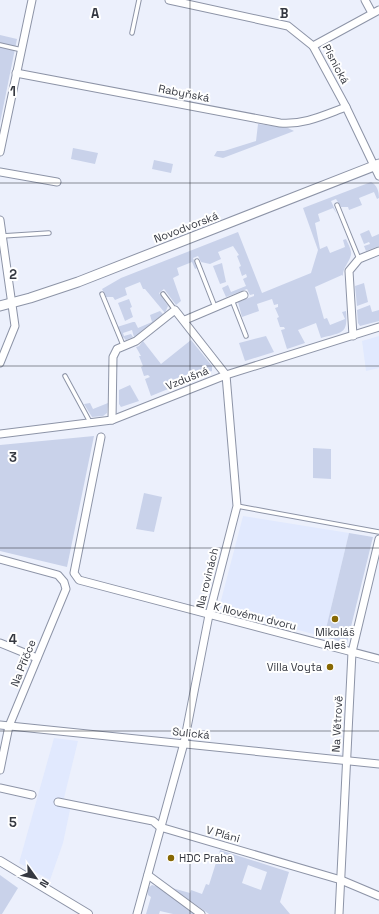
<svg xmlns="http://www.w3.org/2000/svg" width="379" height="914" font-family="'Space Grotesk',sans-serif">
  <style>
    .built { fill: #e1e9fe }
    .green { fill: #c9d2ea; fill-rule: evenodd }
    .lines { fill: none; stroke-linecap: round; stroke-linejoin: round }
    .service-casing { stroke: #8d94a7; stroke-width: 5.5 }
    .minor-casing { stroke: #8d94a7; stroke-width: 9 }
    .tertiary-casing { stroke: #8d94a7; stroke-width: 10 }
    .secondary-casing { stroke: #8d94a7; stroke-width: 11 }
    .service { stroke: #fff; stroke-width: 3.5 }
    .minor { stroke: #fff; stroke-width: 7 }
    .tertiary { stroke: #fff; stroke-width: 8 }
    .secondary { stroke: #fff; stroke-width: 9 }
    .grid { fill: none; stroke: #353840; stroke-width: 1; stroke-opacity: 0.55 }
    .poi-dot { fill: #876803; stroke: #fff; stroke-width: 1.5 }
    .labels { text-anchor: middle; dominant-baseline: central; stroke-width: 4; stroke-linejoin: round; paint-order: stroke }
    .street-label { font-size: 11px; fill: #353840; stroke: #fff }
    .poi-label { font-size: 11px; fill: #353840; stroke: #fff }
    .grid-label { font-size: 13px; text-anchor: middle; font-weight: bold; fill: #353840; stroke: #fff; stroke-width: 4; stroke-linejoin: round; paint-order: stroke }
  </style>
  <rect width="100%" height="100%" fill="#ecf0fc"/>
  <!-- built -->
  <g class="built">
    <polygon points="379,336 379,368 366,371 362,341"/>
    <polygon points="243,516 349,533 324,637 219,608"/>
    <polygon points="54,738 78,741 64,798 70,810 63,843 50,880 19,863"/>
  </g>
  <!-- green -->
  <g class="green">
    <polygon points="0,35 17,39 0,123"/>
    <polygon points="258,124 288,128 294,131 223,158 214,156 217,151 224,151 256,141"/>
    <polygon points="73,148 98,153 95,164 71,159"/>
    <polygon points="154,160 173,164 171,173 152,169"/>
    <path d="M 371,182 C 377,185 379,191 379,198 L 377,199 L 374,192 L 359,198 L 362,205 L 349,210 L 348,207 L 341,207 L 336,199 L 331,201 L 337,214 L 333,208 L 318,214 L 320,221 L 315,223 L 320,249 L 327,246 L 330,253 L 345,247 L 343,240 L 346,239 C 348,244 352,250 351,255 C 349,263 342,269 343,276 L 342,275 L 315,287 L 324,319 L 327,318 L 330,325 L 345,319 L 342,312 L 346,311 C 348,335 342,332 321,338 L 316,323 L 298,330 L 305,343 L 287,349 L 281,330 L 285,329 L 284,327 L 280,327 L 277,318 L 279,317 L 275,308 L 278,307 L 278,304 L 274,305 L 272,299 L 257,304 L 259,311 L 242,317 L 238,302 L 254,296 L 254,294 L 250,295 L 247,289 L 226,297 L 222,288 L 228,285 L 231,292 L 246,286 L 243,279 L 247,277 L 246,274 L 242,276 L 239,267 L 241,266 L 237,256 L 239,255 L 233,246 L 218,252 L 221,259 L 210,264 L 201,262 L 198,256 L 193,258 L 197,268 L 195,269 L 192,262 L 177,268 L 179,275 L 173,278 L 181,301 L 176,305 L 164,289 L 159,293 L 168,306 L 165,313 L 145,289 L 143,289 L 140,282 L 125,288 L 127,295 L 115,300 L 113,297 L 106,297 L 102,289 L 121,278 L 238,232 L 262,293 L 311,273 L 318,250 L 303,208 Z"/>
    <polygon points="369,230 372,237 379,234 379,246 366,251 364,246 370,244 369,242 364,244 360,234"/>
    <polygon points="222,263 226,282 220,284 213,266"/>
    <polygon points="364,283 368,302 357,306 355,286"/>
    <polygon points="129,299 132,307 130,308 133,317 125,321 118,303"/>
    <polygon points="370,305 372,312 379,310 379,321 360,326 358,323 357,310"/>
    <polygon points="160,311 163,314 134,337 132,330 123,333 124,336 131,334 133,337 126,340 121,335 117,327 133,322 135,322 138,328 152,322 150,315"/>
    <polygon points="266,336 274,352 245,361 239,343"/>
    <polygon points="191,340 212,366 212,371 151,396 145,379 150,377 148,375 144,376 141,367 143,366 139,356 141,356 136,347 139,346 143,341 161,364"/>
    <polygon points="130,385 139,401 121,407 119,404 119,390"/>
    <polygon points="90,403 93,409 108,403 107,413 103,416 92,417 84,404"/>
    <polygon points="94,436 67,567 0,551 0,445"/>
    <polygon points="313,448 331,449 331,479 313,478"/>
    <polygon points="144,493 162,497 154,532 136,529"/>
    <polygon points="349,533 373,537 347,643 324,637"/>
    <path d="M 220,850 L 289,872 L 280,902 L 290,914 L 209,914 L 172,888 L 190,893 L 191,890 L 202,894 L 206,884 L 209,885 ZM 248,865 L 267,872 L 261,890 L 242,883 Z"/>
    <polygon points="0,875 18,888 2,914 0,914"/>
    <polygon points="152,885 158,887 196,914 173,914 160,911 159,914 146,914 151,897 148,895 147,889"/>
  </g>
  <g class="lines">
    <defs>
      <g id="service">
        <polyline points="132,33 139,0"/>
        <polyline points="0,45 22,50"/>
        <polyline points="337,205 359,259"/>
        <polyline points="2,236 49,233"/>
        <polyline points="197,261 215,307"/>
        <polyline points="102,294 123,345"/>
        <polyline points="163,294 175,310"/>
        <polyline points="232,300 246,336"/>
        <polyline points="65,376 90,422"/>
        <polyline points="237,506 379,532"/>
      </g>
      <g id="minor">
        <polyline points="169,0 288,26 313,46 346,107 379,176"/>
        <polyline points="365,0 372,13"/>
        <polyline points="313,46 379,10"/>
        <path d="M 16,73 L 280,123 C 304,125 324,115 346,107"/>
        <polyline points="0,152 32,0"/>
        <polyline points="0,172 57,182"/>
        <polyline points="0,220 15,326 0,363"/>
        <polyline points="185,320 244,295"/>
        <polyline points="353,336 349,271 359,259 379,251"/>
        <polyline points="112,420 113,357 117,349 136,341 175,310 226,375 237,506 209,615 184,743 137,914"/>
        <polyline points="0,434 112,420 226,375 379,327"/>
        <polyline points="101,437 74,573 79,580 379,659"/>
        <polyline points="0,559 58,575 64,582 66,589 9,726 0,770"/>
        <polyline points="0,643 37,658"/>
        <polyline points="0,725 379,764"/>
        <polyline points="0,788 32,795"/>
        <polyline points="58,802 153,821 160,827 341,880 379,896"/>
        <polyline points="148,875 201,914"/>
        <polyline points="339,914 352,652 379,539"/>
      </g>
      <polyline id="tertiary" points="0,861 88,914"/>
      <polyline id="secondary" points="0,306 30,298 78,282 379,164"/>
    </defs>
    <!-- service casing -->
    <use href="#service" class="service-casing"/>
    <!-- minor casing -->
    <use href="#minor" class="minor-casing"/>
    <!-- tertiary casing -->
    <use href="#tertiary" class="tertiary-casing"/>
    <!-- secondary casing -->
    <use href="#secondary" class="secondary-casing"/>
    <!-- service -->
    <use href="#service" class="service"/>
    <!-- minor -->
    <use href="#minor" class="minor"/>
    <!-- tertiary -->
    <use href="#tertiary" class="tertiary"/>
    <!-- secondary -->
    <use href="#secondary" class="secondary"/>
  </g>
  <!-- grid -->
  <path class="grid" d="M 190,0 L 190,914M 0,183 L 379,183M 0,366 L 379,366M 0,548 L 379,548M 0,731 L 379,731"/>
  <!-- markers -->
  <g class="poi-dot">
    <circle cx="335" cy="619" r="4"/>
    <circle cx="330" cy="667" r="4"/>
    <circle cx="171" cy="858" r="4"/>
  </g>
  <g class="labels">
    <!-- street labels -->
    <g class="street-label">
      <text transform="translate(336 64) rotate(62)">Písnická</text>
      <text transform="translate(184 93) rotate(11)">Rabyňská</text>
      <text transform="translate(186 227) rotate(-21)">Novodvorská</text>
      <text transform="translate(187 378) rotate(-22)">Vzdušná</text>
      <text transform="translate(207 578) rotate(-76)">Na rovinách</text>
      <text transform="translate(255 616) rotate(14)">K Novému dvoru</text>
      <text transform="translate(23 663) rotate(-68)">Na Příčce</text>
      <text transform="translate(337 724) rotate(-87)">Na Větrově</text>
      <text transform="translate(191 733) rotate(6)">Sulická</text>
      <text transform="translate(223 834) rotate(16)">V Pláni</text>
    </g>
    <!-- poi labels -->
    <g class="poi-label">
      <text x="335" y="632">Mikoláš<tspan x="335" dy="13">Aleš</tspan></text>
      <text x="322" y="667" text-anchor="end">Villa Voyta</text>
      <text x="179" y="858" text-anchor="start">HDC Praha</text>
    </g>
  </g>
  <g class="grid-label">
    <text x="95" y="18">A</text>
    <text x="284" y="18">B</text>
    <text x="13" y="96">1</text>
    <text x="13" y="279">2</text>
    <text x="13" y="462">3</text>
    <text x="13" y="644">4</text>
    <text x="13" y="827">5</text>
  </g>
  <!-- north arrow -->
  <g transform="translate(36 878) rotate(123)" stroke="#ffffff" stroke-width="3" paint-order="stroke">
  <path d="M0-3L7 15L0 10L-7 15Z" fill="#353840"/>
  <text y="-6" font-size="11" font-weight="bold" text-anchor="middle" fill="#353840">N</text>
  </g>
</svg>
